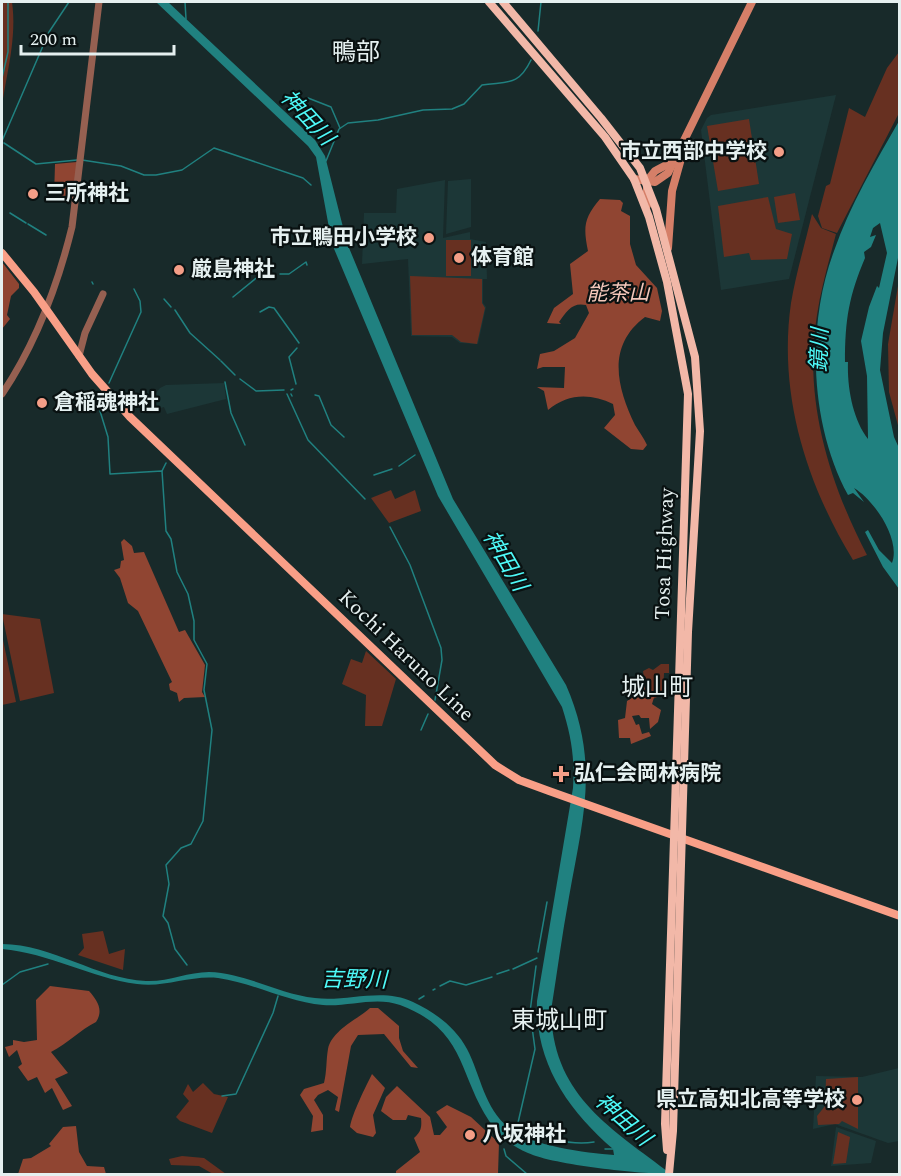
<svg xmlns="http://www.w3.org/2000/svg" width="901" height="1176" font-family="Spectral,'Noto Sans JP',serif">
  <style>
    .built { fill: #1c3737 }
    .green { fill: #673021 }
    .forest { fill: #904532 }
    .water { fill: #208180; fill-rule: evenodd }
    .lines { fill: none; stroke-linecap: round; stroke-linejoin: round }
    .stream { stroke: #208180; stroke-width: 1.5 }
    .tertiary { stroke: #966051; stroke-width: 7 }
    .secondary { stroke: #d57f68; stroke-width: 8 }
    .primary { stroke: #f99f87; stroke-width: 8 }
    .trunk { stroke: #f2b8a8; stroke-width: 8 }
    .poi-dot { fill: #f49e87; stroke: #091111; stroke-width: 2 }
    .labels { text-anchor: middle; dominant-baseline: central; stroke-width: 4.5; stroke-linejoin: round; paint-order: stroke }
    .poi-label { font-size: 21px; font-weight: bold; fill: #e5f0f0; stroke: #091111; text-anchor: start }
    .park-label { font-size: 21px; font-style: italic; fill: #f4c7ba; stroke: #091111 }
    .street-label { font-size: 21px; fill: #e5f0f0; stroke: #091111 }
    .water-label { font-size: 22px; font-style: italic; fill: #4ef9f8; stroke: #091111 }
    .quarter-label { font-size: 24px; fill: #e5f0f0; stroke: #091111 }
  </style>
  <rect width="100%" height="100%" fill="#182a2a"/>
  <!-- built -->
  <g class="built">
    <polygon points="836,95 789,279 721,290 701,130 707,118 711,115"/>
    <polygon points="471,179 471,227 446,234 448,181"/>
    <polygon points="445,180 443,238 470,232 470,239 486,242 487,279 483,279 483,303 486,307 478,344 460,343 452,337 411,336 408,259 362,264 364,213 396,213 397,189"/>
    <polygon points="224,383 226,399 167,414 164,407 142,414 141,412 160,388 166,385"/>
    <polygon points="899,1068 899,1141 888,1143 835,1124 813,1129 816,1076 862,1077"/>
    <polygon points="836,1127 876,1141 871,1163 831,1166"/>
  </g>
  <!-- green -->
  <g class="green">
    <path d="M 2,2 L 12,2 C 17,38 7,71 2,106 Z"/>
    <polygon points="899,52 899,113 837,233 822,228 818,216 826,186 830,184 849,108 865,117 887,68"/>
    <polygon points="749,119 759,184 718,191 707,126"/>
    <polygon points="795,193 800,220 778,223 774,197"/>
    <polygon points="768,197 776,229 792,234 787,259 751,260 749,253 724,257 718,206"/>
    <path d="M 812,214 L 821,228 L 836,234 C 829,261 821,288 817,315 C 803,398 829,482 867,555 L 853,560 C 806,483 778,394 791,303 C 796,273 805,244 812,214 Z"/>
    <rect x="446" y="240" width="25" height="36"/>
    <polygon points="410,276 482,279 482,303 485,308 477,344 461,342 452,335 412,335"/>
    <polygon points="899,280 899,429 889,392 888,344"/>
    <polygon points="391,490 395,499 415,490 421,511 389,523 371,498"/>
    <polygon points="2,614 40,619 54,693 20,701"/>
    <polygon points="2,635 16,702 2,705"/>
    <polygon points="366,651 396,679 382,726 365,726 366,695 342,684 351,659 362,663"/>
    <polygon points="661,664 669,664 669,673 664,673 663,694 653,699 656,691 644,693 637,690 644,678 643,671 649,668 653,670"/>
    <polygon points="103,931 109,954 125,949 123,970 78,955 84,948 82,934"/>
    <polygon points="858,1077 858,1129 842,1121 839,1124 818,1125 817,1116 825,1106 826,1079"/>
    <polygon points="203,1083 214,1094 228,1097 212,1133 180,1121 176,1117 189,1101 183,1094 188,1084 193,1092"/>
    <polygon points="838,1132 850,1137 846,1163 833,1164"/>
    <polygon points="182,1156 204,1158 226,1174 213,1174 199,1166 171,1165 169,1159"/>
  </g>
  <!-- forest -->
  <g class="forest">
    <polygon points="77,162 74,194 57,199 54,197 55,164"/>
    <path d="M 600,199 L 620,200 L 623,203 L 621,211 L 630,216 L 630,244 L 636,265 L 657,288 L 662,311 L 660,321 L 645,317 C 606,346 617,388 635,425 C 639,432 644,438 647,445 L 643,450 L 631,449 L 604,428 L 615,415 L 613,404 C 591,393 568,393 548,410 L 544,391 L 537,387 L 564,388 L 565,367 L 543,367 L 537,369 L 540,354 L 554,351 L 575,338 L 589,313 L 586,305 C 572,302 567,311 559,322 L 561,324 L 547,323 L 554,308 L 573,294 L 570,264 L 588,251 C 583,227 584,218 600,199 Z"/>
    <polygon points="2,262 19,284 19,288 11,296 7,315 10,319 2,329"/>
    <polygon points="124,539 132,546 134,553 144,552 179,632 185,630 205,665 202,692 205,697 184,698 179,702 177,693 170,690 169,684 172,682 138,611 128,603 120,578 114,570 120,568 121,561 124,560 121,542"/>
    <polygon points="649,689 656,691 652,704 661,710 658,722 650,729 649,718 641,718 639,715 632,716 636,725 639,724 642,734 649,732 651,736 631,744 630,738 619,738 618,720 625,718 627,701 637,695 637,690 644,693"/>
    <path d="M 50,986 L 89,991 C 97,1000 104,1010 96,1022 C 80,1030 68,1043 51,1052 L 68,1073 L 55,1079 L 72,1106 L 63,1110 L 52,1088 L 45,1093 L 37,1077 L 28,1081 L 18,1067 L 22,1064 L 17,1050 L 9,1057 L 5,1047 L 13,1045 L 13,1040 L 24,1042 L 37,1040 L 36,1000 Z"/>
    <path d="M 370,1008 L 378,1008 L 399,1026 L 399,1038 L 403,1051 L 418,1068 L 411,1067 L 384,1034 L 358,1035 L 351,1046 L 339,1112 L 335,1110 L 338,1097 L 328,1090 L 318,1095 L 314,1100 L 323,1115 L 323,1130 L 311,1132 L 313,1116 L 300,1095 L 304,1089 L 324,1083 C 327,1071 326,1060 328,1049 C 332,1030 358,1019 370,1008 Z"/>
    <path d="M 372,1074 L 385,1088 L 373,1115 L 376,1133 L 373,1137 L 357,1133 L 350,1127 C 352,1114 366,1086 372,1074 Z"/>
    <path d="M 397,1086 L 430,1117 L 434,1135 L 440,1135 L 447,1127 L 436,1112 L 447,1105 L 471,1117 L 499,1143 L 498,1174 L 396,1174 L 396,1171 L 420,1152 L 414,1138 C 421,1132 422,1127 421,1118 L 408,1115 L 406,1120 L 393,1120 L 381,1111 L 386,1097 Z"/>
    <polygon points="76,1126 79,1152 87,1166 104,1167 106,1174 18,1174 23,1159 31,1158 51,1146 49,1144 63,1127"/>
  </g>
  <!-- water -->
  <g class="water">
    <path d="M 156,2 L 168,2 L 315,140 L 325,156 L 347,243 L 453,499 L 566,685 C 600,763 583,818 569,897 C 562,935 557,973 551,1011 C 553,1096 611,1128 671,1174 C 641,1174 554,1165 528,1153 C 516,1148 503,1140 495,1129 C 457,1080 470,1031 400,1005 C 376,996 348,1007 323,1005 C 287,1002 254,983 218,978 C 190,975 165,988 137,984 C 91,978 49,953 2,949 L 2,944 C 52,944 97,979 146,981 C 168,982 188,972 209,972 C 246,973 278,994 315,998 C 348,1002 382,987 413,1002 C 435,1012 456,1028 467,1049 C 481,1076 484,1108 509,1128 C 531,1146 586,1153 614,1155 L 613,1149 C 568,1110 535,1063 537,1001 L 573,788 C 575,758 571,735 562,707 L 438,496 L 332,244 L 316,157 L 308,146 Z"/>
    <path d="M 899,121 L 899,253 L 883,333 L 880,370 L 894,437 L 899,448 L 899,589 L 883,567 L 865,532 L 868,530 L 879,550 L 892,563 C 901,539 874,500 854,488 L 864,502 L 853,493 L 848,495 C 810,425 806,326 834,251 C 850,205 875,163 899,121 ZM 880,223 L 887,253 L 879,288 L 877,286 L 869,307 L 861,341 L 867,376 L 868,439 C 853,420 847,388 848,362 L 845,362 C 845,319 849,296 865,258 L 864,252 L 871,247 L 876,235 L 870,237 L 873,228 Z"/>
  </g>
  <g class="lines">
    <!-- stream -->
    <g class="stream">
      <polyline points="185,2 186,19"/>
      <polyline points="538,31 541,2"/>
      <polyline points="2,78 8,52 8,2"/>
      <polyline points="308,98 331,107 340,128"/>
      <polyline points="2,141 49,32 69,2"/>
      <polyline points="4,143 36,164 77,160"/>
      <polyline points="82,160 121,166 144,175 156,175 182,170 214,148 303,178 311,185"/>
      <path d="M 326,161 L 339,129 L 348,123 L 378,120 L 423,110 L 452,109 L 464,104 L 482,85 C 507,81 518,87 531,60"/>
      <polyline points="10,213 26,223"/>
      <polyline points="28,224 46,235"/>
      <polyline points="280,274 289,274 306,262 307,265"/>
      <polyline points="92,282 93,284"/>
      <polyline points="233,297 260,275 273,274"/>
      <polyline points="164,299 171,307"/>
      <polyline points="175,310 190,333 220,360"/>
      <polyline points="260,312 269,307 274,308 299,343"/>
      <polyline points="221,361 235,375"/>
      <polyline points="240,379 256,391 284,390"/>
      <polyline points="225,382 231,413 245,445"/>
      <polyline points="109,383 141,312 140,301 134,289"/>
      <polyline points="296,384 289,357 297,348"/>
      <polyline points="291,390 293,389"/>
      <polyline points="287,394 308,440 365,499"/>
      <polyline points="291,394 292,396"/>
      <polyline points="315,395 319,396 331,425 344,437"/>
      <polyline points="103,400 100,411 108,437 110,474 162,471 166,531 171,539 177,572 188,594 194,621 194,640 207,664 204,690 212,730 203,821 191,844 181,848 166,865 169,884 163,916 168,923 175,949 187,965"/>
      <polyline points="399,466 415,455"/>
      <polyline points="162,471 166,463"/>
      <polyline points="374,475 392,469"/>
      <polyline points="390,527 410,565 441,648 442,660 435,700"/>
      <polyline points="421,730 428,714"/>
      <polyline points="538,952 547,902"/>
      <polyline points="513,969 537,958"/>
      <polyline points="497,974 509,970"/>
      <polyline points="2,985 20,972 48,964"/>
      <polyline points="440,986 450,981 466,985 492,977"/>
      <polyline points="433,990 435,989"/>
      <polyline points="419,999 424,996"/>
      <polyline points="222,1096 236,1094 273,1013 278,996"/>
      <path d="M 518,1125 C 540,1137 569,1146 594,1142"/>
      <polyline points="524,1130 517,1127 535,1049 530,1012 536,966"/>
      <polyline points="504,1149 506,1156 527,1174"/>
      <polyline points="605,1149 613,1149"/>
    </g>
    <!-- tertiary -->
    <g class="tertiary">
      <polyline points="79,356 85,333 103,294"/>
      <path d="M 2,394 C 35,345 58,284 72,227 L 99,2"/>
    </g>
    <!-- secondary -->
    <g class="secondary">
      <polyline points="634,179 655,182 668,173 752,2"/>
      <polyline points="647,205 647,181 655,171 672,162"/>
      <polyline points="668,248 672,191 684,148"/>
    </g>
    <!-- primary -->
    <polyline class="primary" points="2,253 34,292 92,374 130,417 495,765 519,780 549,791 900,916"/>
    <!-- trunk -->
    <g class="trunk">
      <polyline points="489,2 605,137 634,179 649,217 667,282 688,394 665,1124 667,1150"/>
      <polyline points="503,2 601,118 640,168 656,209 695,357 700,431 688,632 673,1131 669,1174"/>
    </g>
  </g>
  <!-- markers -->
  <g class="poi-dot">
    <circle cx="779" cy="152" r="6"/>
    <circle cx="33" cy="194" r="6"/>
    <circle cx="429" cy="238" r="6"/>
    <circle cx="459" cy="258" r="6"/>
    <circle cx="179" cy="270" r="6"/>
    <circle cx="42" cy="403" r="6"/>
    <path d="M558 765h6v6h6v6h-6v6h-6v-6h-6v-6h6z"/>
    <circle cx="857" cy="1100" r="6"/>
    <circle cx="470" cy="1135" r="6"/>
  </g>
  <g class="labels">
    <!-- poi labels -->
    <g class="poi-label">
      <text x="767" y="152" text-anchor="end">市立西部中学校</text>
      <text x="45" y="194">三所神社</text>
      <text x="417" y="238" text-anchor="end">市立鴨田小学校</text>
      <text x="471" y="258">体育館</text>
      <text x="191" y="270">厳島神社</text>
      <text x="54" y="403">倉稲魂神社</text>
      <text x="574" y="774">弘仁会岡林病院</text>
      <text x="845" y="1100" text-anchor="end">県立高知北高等学校</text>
      <text x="482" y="1135">八坂神社</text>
    </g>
    <!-- park labels -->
    <g class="park-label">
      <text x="618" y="294">能茶山</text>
    </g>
    <!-- street labels -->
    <g class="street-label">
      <text transform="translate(665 554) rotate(-88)">Tosa Highway</text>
      <text transform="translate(406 656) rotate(44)">Kochi Haruno Line</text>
    </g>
    <!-- water labels -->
    <g class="water-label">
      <text transform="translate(307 118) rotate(47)">神田川</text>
      <text transform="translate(820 350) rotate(-88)">鏡川</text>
      <text transform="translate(505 561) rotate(60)">神田川</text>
      <text transform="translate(354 980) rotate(1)">吉野川</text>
      <text transform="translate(623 1120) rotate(42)">神田川</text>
    </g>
    <!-- quarter labels -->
    <g class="quarter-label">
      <text x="356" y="53">鴨部</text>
      <text x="657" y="688">城山町</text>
      <text x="559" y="1021">東城山町</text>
    </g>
  </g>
  <!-- border -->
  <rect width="901" height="1176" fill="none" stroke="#e5f0f0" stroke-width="6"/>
  <!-- scale -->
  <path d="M21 45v9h153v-9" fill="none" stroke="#e5f0f0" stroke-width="3"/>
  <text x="30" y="45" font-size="18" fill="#e5f0f0" stroke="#091111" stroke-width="4.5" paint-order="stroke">200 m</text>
</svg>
